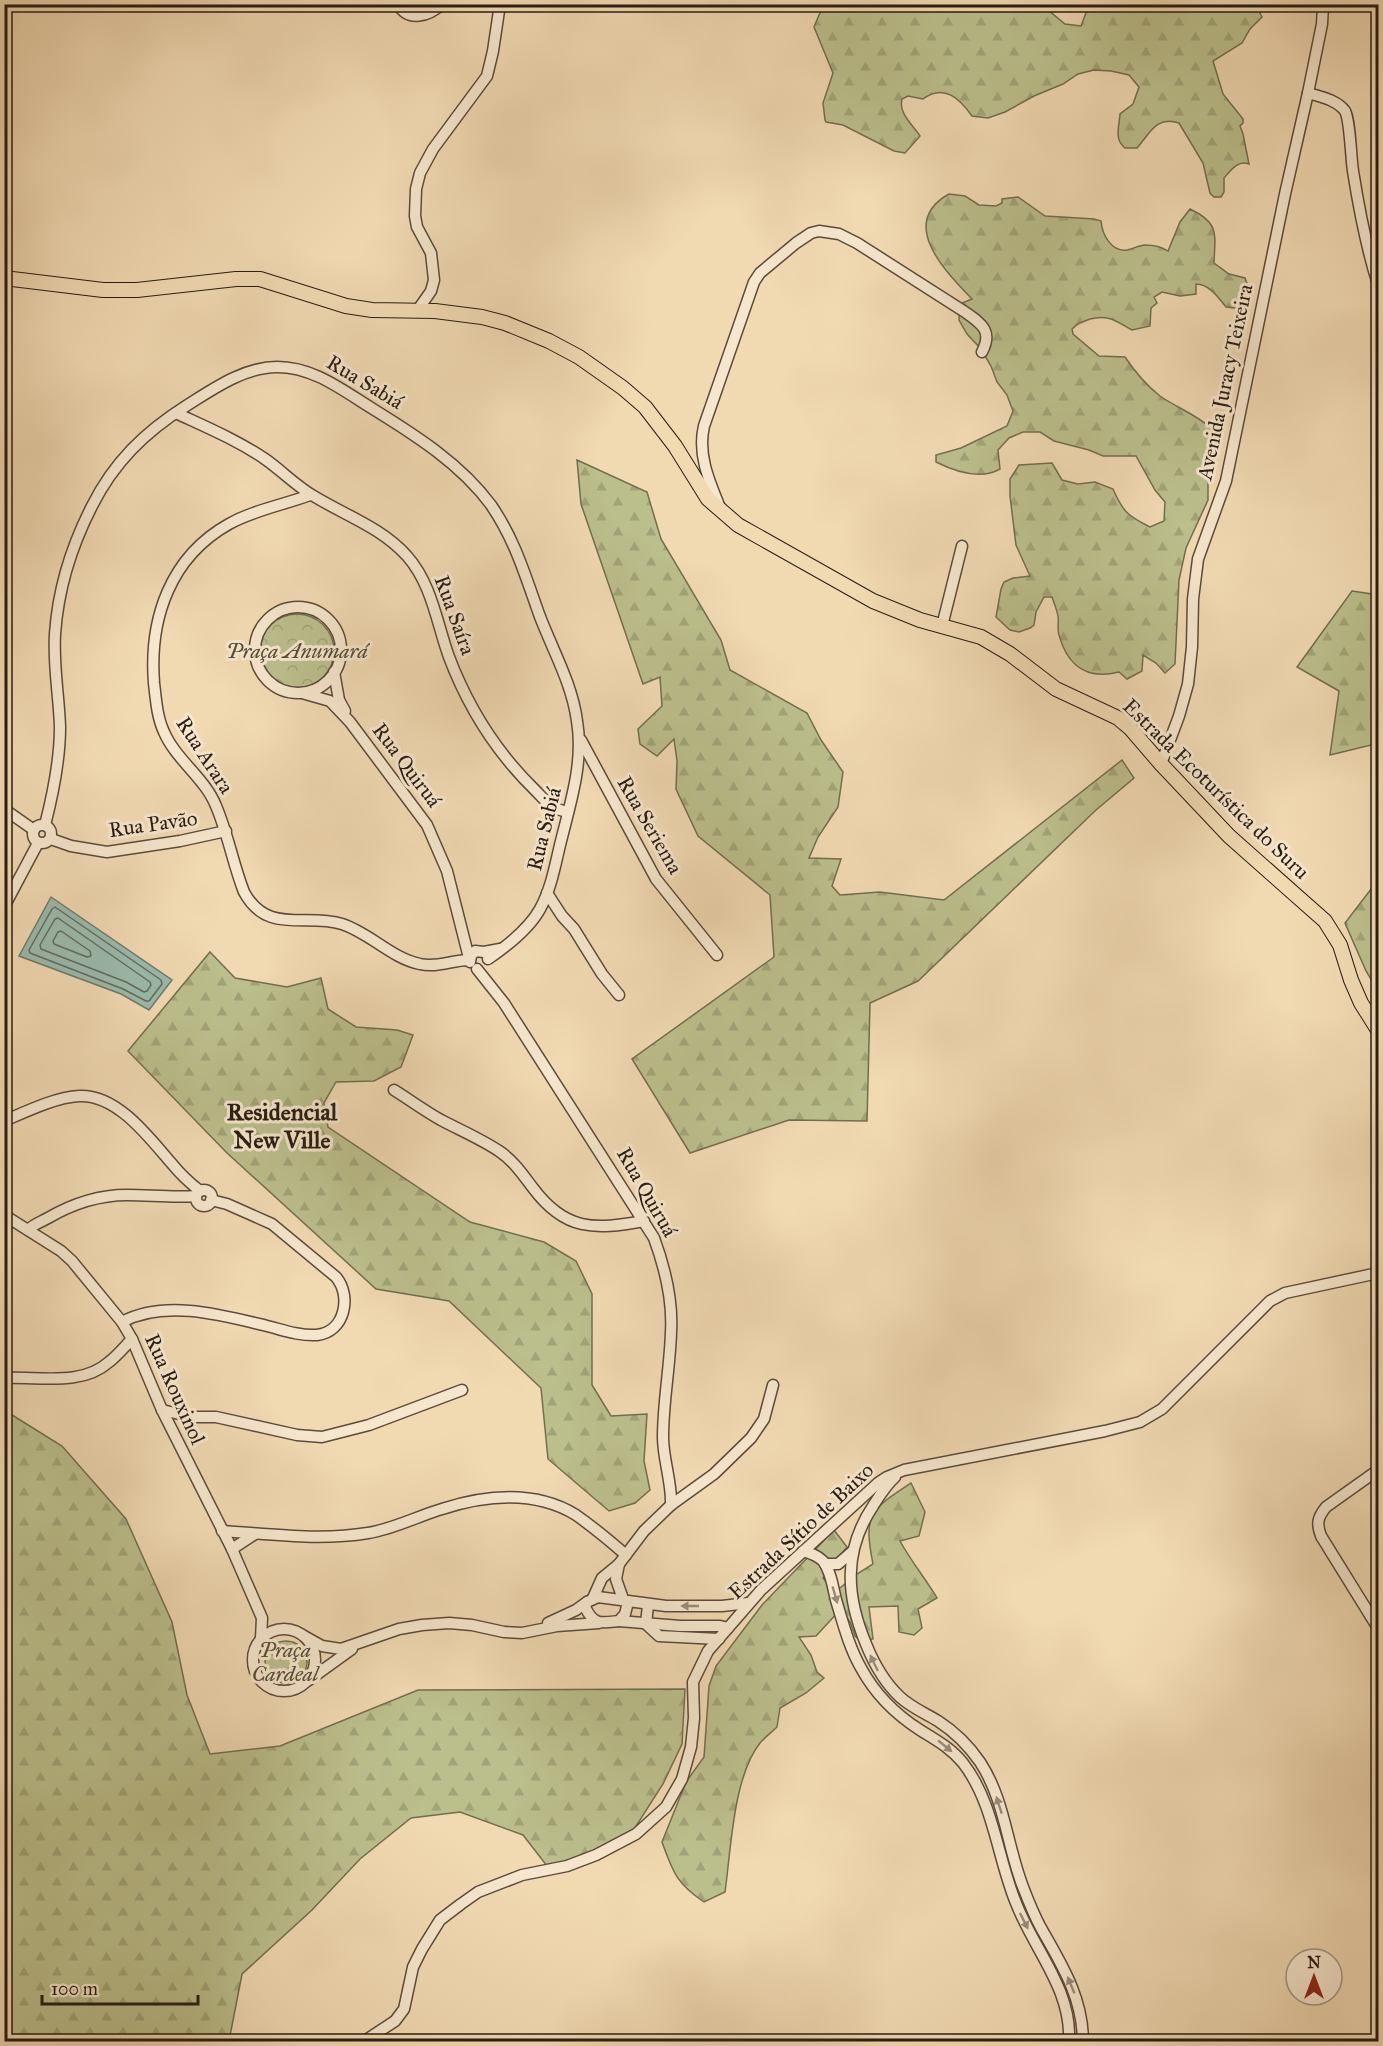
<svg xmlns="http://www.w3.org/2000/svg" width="1383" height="2046" font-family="'IM FELL Great Primer',serif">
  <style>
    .forest { fill: url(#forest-firs); stroke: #726e50; stroke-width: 1.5 }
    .park { fill: url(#park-crowns); stroke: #726e50; stroke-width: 1.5 }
    .water { fill: #9bbaac; stroke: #6d7b6f; stroke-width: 1.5 }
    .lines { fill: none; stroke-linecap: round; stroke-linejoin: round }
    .shore { stroke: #626b60; stroke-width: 1.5 }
    .minor-casing { stroke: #5a4b3c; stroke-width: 13 }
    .major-casing { stroke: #281c14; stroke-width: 16 }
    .minor { stroke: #f6e6cd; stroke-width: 10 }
    .major { stroke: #f1d9b2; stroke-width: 14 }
    .oneway { fill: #998b7a }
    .labels { text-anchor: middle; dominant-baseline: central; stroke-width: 6; stroke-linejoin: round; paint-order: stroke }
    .street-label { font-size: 21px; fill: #281c14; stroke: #f6e6cd }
    .park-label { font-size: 21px; font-style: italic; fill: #544d38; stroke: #f6e6cd }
    .quarter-label { font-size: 24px; font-weight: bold; fill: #281c14; stroke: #f6e6cd }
  </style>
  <defs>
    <pattern id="forest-firs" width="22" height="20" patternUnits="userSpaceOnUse" patternTransform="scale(1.5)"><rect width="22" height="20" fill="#bbbf8c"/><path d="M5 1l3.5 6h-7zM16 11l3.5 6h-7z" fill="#a1a478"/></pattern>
    <pattern id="park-crowns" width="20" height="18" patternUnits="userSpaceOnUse" patternTransform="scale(1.5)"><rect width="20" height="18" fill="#bbbf8c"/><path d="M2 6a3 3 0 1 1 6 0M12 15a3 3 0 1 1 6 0" fill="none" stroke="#a1a478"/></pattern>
  </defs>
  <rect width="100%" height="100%" fill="#f1d9b2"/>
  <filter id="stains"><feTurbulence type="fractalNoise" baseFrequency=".00333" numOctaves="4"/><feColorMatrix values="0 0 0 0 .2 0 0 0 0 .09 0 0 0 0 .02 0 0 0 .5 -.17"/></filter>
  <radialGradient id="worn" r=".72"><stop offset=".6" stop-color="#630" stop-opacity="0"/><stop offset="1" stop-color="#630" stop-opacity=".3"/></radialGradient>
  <!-- forest -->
  <g class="forest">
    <path d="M 828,5 L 1042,5 L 1065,24 L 1081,26 L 1089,5 L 1256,5 L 1262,17 L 1250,29 L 1242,43 L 1213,61 L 1223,94 L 1243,119 L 1243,123 L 1240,126 L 1243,134 L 1249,164 C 1238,160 1231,170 1224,178 L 1224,192 L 1221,197 L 1214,197 L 1210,193 L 1203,163 L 1179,123 C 1156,116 1151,132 1137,148 L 1125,148 C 1114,139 1119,128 1120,114 L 1133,104 L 1139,87 L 1129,75 L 1111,71 L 1094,70 L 1078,74 L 1063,84 L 1034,96 L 1005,112 L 988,118 L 972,116 C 960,99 944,83 923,99 L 908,96 L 902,99 C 898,113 913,125 920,136 L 905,153 L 894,151 L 843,125 L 826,122 L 825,120 L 823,103 L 833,73 L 814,27 L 822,8 Z"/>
    <path d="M 949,194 L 965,196 L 979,205 L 996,206 L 1002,203 L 1002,199 L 1018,197 L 1045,216 L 1094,219 L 1101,221 C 1102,234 1111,252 1127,250 C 1133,249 1139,245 1145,245 C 1153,245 1162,247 1168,251 L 1180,222 L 1190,209 C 1220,223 1215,234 1214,263 L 1229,274 L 1245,278 L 1251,295 L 1243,309 L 1226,307 C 1218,297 1209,284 1196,284 L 1196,294 L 1180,296 L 1162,292 L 1154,297 L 1157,303 L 1151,308 L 1150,326 L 1132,330 C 1116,321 1108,314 1090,319 C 1082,322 1078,323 1072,329 L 1073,334 L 1099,356 L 1125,357 C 1135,372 1146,385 1160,396 C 1177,408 1196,414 1212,429 L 1213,459 L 1208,476 L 1208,500 L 1186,548 L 1179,580 L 1175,664 L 1165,673 L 1156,663 L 1143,655 L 1142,671 L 1127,679 L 1119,672 C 1087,680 1068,667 1059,635 C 1057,629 1059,622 1058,616 C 1057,610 1054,603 1052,597 L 1044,597 L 1036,612 L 1034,625 L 1030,628 L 1019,632 L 1010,630 L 996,617 L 1001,589 L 1004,582 L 1013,578 L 1030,576 L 1016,545 L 1010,496 L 1010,479 L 1019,465 L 1052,463 L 1062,480 L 1078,484 L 1095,482 L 1113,489 C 1123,512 1128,516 1150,527 L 1164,521 L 1165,502 L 1155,490 L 1136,456 L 1103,456 L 1089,450 L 1054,441 L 1040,432 L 1023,432 L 1009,438 L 998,450 L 1000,469 C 981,480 956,472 936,462 L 936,455 L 961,448 L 1007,426 L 1013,411 L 1007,395 L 997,382 L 991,366 L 981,349 L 967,334 L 959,320 L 960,304 L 972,299 C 946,272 897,223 949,194 Z"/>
    <polygon points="577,460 647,492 661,539 721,640 730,670 807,713 821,740 843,772 838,807 818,837 809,858 841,859 832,886 840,895 880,892 944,900 1122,760 1134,778 1096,810 918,981 870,1003 867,1121 789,1120 690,1153 632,1059 774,957 770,895 698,836 676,789 677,761 674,739 657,756 640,744 638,729 662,706 660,677 643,684 581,504"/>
    <polygon points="1352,591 1378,595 1378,747 1375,744 1330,755 1339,691 1297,667"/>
    <polygon points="1378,880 1378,991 1366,971 1345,923"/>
    <polygon points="210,952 235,978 287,987 321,978 328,1009 356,1027 397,1030 413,1035 401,1067 374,1081 336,1082 324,1103 328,1127 470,1222 544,1242 576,1261 592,1294 592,1385 611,1416 647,1414 644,1461 650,1490 635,1503 609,1511 548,1459 541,1388 449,1301 376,1289 226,1152 128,1051"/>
    <polygon points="4,1410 62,1446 126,1519 172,1622 187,1695 210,1754 280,1746 418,1690 685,1689 682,1744 663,1784 631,1834 603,1854 547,1866 523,1835 460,1812 411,1818 360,1859 312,1910 242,1974 229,2041 5,2041"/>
    <path d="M 911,1483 L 925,1512 L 919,1536 L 900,1541 C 911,1561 925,1578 937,1598 L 918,1609 L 922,1628 L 914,1635 L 899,1632 L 898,1606 L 869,1607 L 873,1639 L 861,1641 L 855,1636 L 850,1622 L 840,1610 L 816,1636 L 799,1637 L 811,1655 L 817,1672 L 824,1678 L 806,1693 L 780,1708 L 777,1727 C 772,1732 765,1737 760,1743 C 733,1777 731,1850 725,1892 L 704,1902 C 676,1883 673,1872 662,1842 L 686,1782 L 704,1757 L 709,1686 L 716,1666 L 762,1605 L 834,1530 L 847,1547 L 823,1578 L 835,1592 L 857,1574 L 873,1564 C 863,1514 870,1510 911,1483 Z"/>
  </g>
  <!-- park -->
  <g class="park">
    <circle cx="297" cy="651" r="37"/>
    <circle cx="286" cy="1662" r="21"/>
  </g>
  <!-- water -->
  <polygon class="water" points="51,897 172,980 149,1010 121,994 19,956"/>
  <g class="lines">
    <!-- shore -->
    <g class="shore">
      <polygon points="55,907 161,980 162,984 149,1001 146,1001 123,989 30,953 29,950 52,909"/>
      <polygon points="58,918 150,982 151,985 147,991 144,992 126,982 41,949 40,945 55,919"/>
      <polygon points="61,931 90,951 91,956 87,957 54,944 53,941 58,932"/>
    </g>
    <defs>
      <g id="minor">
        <path d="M 398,4 C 408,23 429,16 442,4"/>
        <path d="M 1308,93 C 1321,97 1337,100 1345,111 C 1350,119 1351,159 1353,171 C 1359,209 1366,247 1378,284"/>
        <polyline points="417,311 431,291 434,280 431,253 417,227 415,216 416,189 420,173 433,149 487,76 493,51 500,4"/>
        <path d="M 176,413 C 206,427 237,440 265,459 C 281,470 295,485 312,495 C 344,515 381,527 407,556 C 432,584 437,624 449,657 C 468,707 497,753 535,790 C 541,796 547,804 555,808 C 559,810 564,811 568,812"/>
        <path d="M 310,495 C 283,505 254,510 229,524 C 170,557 149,619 154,683 C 156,700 157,717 164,732 C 176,760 205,778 216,806 C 228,834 233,864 244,892 C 267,935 306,913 342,924 C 370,933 391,958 420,964 C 437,968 452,960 469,960"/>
        <path d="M 721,510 C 710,483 697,455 704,426 L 754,282 L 760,273 L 796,243 L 811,233 L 819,231 L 839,234 L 857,243 L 965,312 C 982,324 993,331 982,352"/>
        <circle cx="298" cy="650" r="43"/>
        <polyline points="942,626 962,546"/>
        <polyline points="334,672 339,700 345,711"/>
        <polyline points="302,693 330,701 350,722 427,825 447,871 469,958"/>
        <polyline points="581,740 656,879 717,955"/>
        <polyline points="1161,764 1179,716 1188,684 1192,647 1193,599 1198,559 1226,481 1285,194 1308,93 1322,24 1323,4"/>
        <polyline points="4,809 34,830"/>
        <circle cx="42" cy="834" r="9"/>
        <path d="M 45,825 C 53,794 60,760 60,727 C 59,696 53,665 55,634 C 58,590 72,545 92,506 C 114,462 145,432 186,406 C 213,389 244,367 277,367 C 314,367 342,390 373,409 C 415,435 461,464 491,505 C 515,540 525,575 539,614 C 552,649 572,683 577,721 C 584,763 570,804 560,845 C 555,866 551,889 540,909 C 529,929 507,946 488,959"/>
        <polyline points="51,839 71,846 107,852 180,841 226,831"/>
        <polyline points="547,893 562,916 574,929 602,974 619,995"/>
        <polyline points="4,907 38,843"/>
        <polyline points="470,962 471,956 475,951 484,952 500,949"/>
        <path d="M 477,969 L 504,1003 L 654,1238 C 665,1268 673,1300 671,1332 C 670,1367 663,1402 663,1437 C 663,1460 672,1482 671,1505 L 644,1531 L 619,1564 L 602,1578 L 593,1598"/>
        <path d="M 394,1090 C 410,1100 425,1111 441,1120 C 460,1130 481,1139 499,1151 C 513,1160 523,1175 533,1188 C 565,1231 594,1230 644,1221"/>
        <path d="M 4,1121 C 25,1112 56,1097 79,1096 C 118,1094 150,1139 173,1165 C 181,1175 190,1183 200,1191"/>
        <circle cx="204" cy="1198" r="8"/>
        <polyline points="4,1215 61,1251 72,1261 122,1322 132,1339 162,1410 232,1549 262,1618 261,1638"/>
        <path d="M 28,1230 C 34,1224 41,1222 48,1218 C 72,1204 99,1195 127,1195 C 150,1195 173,1198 196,1196"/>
        <path d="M 122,1322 C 165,1299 222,1315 267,1326 C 283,1330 299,1336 317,1335 C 345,1332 352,1296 336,1277 L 272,1224 L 227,1204 L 211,1200"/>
        <path d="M 4,1378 C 38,1376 81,1387 109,1362 C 118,1355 125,1346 132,1339"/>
        <polyline points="162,1410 192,1417 216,1417 297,1435 322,1437 369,1425 462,1390"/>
        <path d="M 1378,1470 L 1326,1507 C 1318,1517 1316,1523 1321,1536 L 1378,1628"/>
        <path d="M 895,1477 C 886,1485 880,1495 873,1506 C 843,1551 846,1596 866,1644 C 874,1664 884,1682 900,1697 C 912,1708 925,1713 938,1721 C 955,1732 969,1746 980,1762 C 1005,1800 1007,1846 1023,1887 C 1028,1900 1034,1915 1041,1928 C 1062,1965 1083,1998 1083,2042"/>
        <polyline points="671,1505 714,1474 751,1438 764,1419 773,1385"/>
        <path d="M 222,1531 C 271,1534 319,1541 368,1533 C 394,1529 418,1516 442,1509 C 486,1495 535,1490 576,1515 C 593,1527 610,1541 626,1555"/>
        <polyline points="232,1549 255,1534"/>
        <path d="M 803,1551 C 810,1553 817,1555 823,1561 C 831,1571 833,1588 836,1600 C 843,1623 849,1647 861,1668 C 875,1694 895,1714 920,1730 C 936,1740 951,1748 963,1763 C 994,1803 997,1857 1016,1903 C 1034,1950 1072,1989 1069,2042"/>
        <polyline points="619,1564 616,1579 623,1599"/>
        <polyline points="825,1564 838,1564 853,1551"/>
        <path d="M 628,1602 L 625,1614 L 619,1621 C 601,1623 594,1626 585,1607 L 587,1602 L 598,1597 L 666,1606 L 722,1606 L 748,1603"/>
        <polyline points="648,1605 646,1624 659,1636 719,1639"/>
        <polyline points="619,1621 680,1626 720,1626 728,1628"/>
        <polyline points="548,1623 576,1610 587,1602"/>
        <circle cx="284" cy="1660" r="31"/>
        <polyline points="304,1636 322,1646 341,1649 399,1629 422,1625 449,1623 472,1625 504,1632 522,1633 557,1626 599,1623"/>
        <polyline points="309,1680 352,1649"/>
        <polyline points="363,2042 395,2021 404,2009 413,1967 422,1949 440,1920 461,1904 478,1892 522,1875 567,1866 596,1855 636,1834 666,1807 682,1779 691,1747 694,1718 693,1682 708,1651 761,1590 878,1483 887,1477 904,1470 1105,1431 1140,1422 1162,1409 1270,1301 1285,1293 1378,1273"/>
      </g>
      <polyline id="major" points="4,278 103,290 137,290 236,279 260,279 346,306 372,310 435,311 482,317 505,323 549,341 579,357 623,388 645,407 675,446 708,499 738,525 873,601 920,620 981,637 1010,654 1056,689 1118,718 1130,728 1161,764 1229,836 1325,921 1340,945 1351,980 1361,1003 1378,1030"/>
    </defs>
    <!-- minor casing -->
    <use href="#minor" class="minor-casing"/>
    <!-- major casing -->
    <use href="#major" class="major-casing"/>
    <!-- minor -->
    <use href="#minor" class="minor"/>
    <!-- major -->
    <use href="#major" class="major"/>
  </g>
  <!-- one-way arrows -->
  <defs><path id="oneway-solid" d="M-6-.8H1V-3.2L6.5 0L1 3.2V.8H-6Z" transform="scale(1.5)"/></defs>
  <g class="oneway">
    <use href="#oneway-solid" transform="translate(835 1595) rotate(74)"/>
    <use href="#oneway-solid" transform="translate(690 1606) rotate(180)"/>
    <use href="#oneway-solid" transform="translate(874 1663) rotate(-116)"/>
    <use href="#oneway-solid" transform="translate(945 1746) rotate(39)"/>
    <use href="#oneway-solid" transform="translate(999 1805) rotate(-108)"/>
    <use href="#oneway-solid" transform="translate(1024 1921) rotate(63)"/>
    <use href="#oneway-solid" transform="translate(1071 1985) rotate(-113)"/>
  </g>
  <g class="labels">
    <!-- street labels -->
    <g class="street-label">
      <text transform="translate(365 382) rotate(31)">Rua Sabiá</text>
      <text transform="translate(1225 382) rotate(-78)">Avenida Juracy Teixeira</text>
      <text transform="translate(455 615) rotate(70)">Rua Saíra</text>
      <text transform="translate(205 755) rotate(57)">Rua Arara</text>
      <text transform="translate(407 765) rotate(53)">Rua Quiruá</text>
      <text transform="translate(1216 789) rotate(44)">Estrada Ecoturística do Suru</text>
      <text transform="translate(153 824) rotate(-8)">Rua Pavão</text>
      <text transform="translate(650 825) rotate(60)">Rua Seriema</text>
      <text transform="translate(544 829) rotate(-76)">Rua Sabiá</text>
      <text transform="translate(647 1192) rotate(60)">Rua Quiruá</text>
      <text transform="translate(175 1389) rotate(66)">Rua Rouxinol</text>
      <text transform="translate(801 1531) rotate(-43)">Estrada Sítio de Baixo</text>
    </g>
    <!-- park labels -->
    <g class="park-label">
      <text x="297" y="651">Praça Anumará</text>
      <text x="285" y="1650">Praça<tspan x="285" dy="24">Cardeal</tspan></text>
    </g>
    <!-- quarter labels -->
    <g class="quarter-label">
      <text x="282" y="1112">Residencial<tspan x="282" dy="28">New Ville</tspan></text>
    </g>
  </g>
  <!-- margin -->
  <rect width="1383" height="2046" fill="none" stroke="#f1d9b2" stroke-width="24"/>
  <rect x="6" y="6" width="1371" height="2034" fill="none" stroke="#281c14" stroke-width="3"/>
  <rect x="12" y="12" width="1359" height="2022" fill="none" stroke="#281c14" stroke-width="1.5"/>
  <!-- north arrow -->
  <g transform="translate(1314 1977)"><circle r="28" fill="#f6e6cd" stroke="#a49583" stroke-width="1.5"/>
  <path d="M0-4.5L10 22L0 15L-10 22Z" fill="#8f2418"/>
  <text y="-9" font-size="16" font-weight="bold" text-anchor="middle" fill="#281c14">N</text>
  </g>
  <!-- scale -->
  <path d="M42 1995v9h156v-9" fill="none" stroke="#281c14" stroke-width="3"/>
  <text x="51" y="1995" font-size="18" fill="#281c14" stroke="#f6e6cd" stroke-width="4.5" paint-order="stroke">100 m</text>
  <rect width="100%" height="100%" filter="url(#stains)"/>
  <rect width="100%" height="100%" fill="url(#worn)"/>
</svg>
